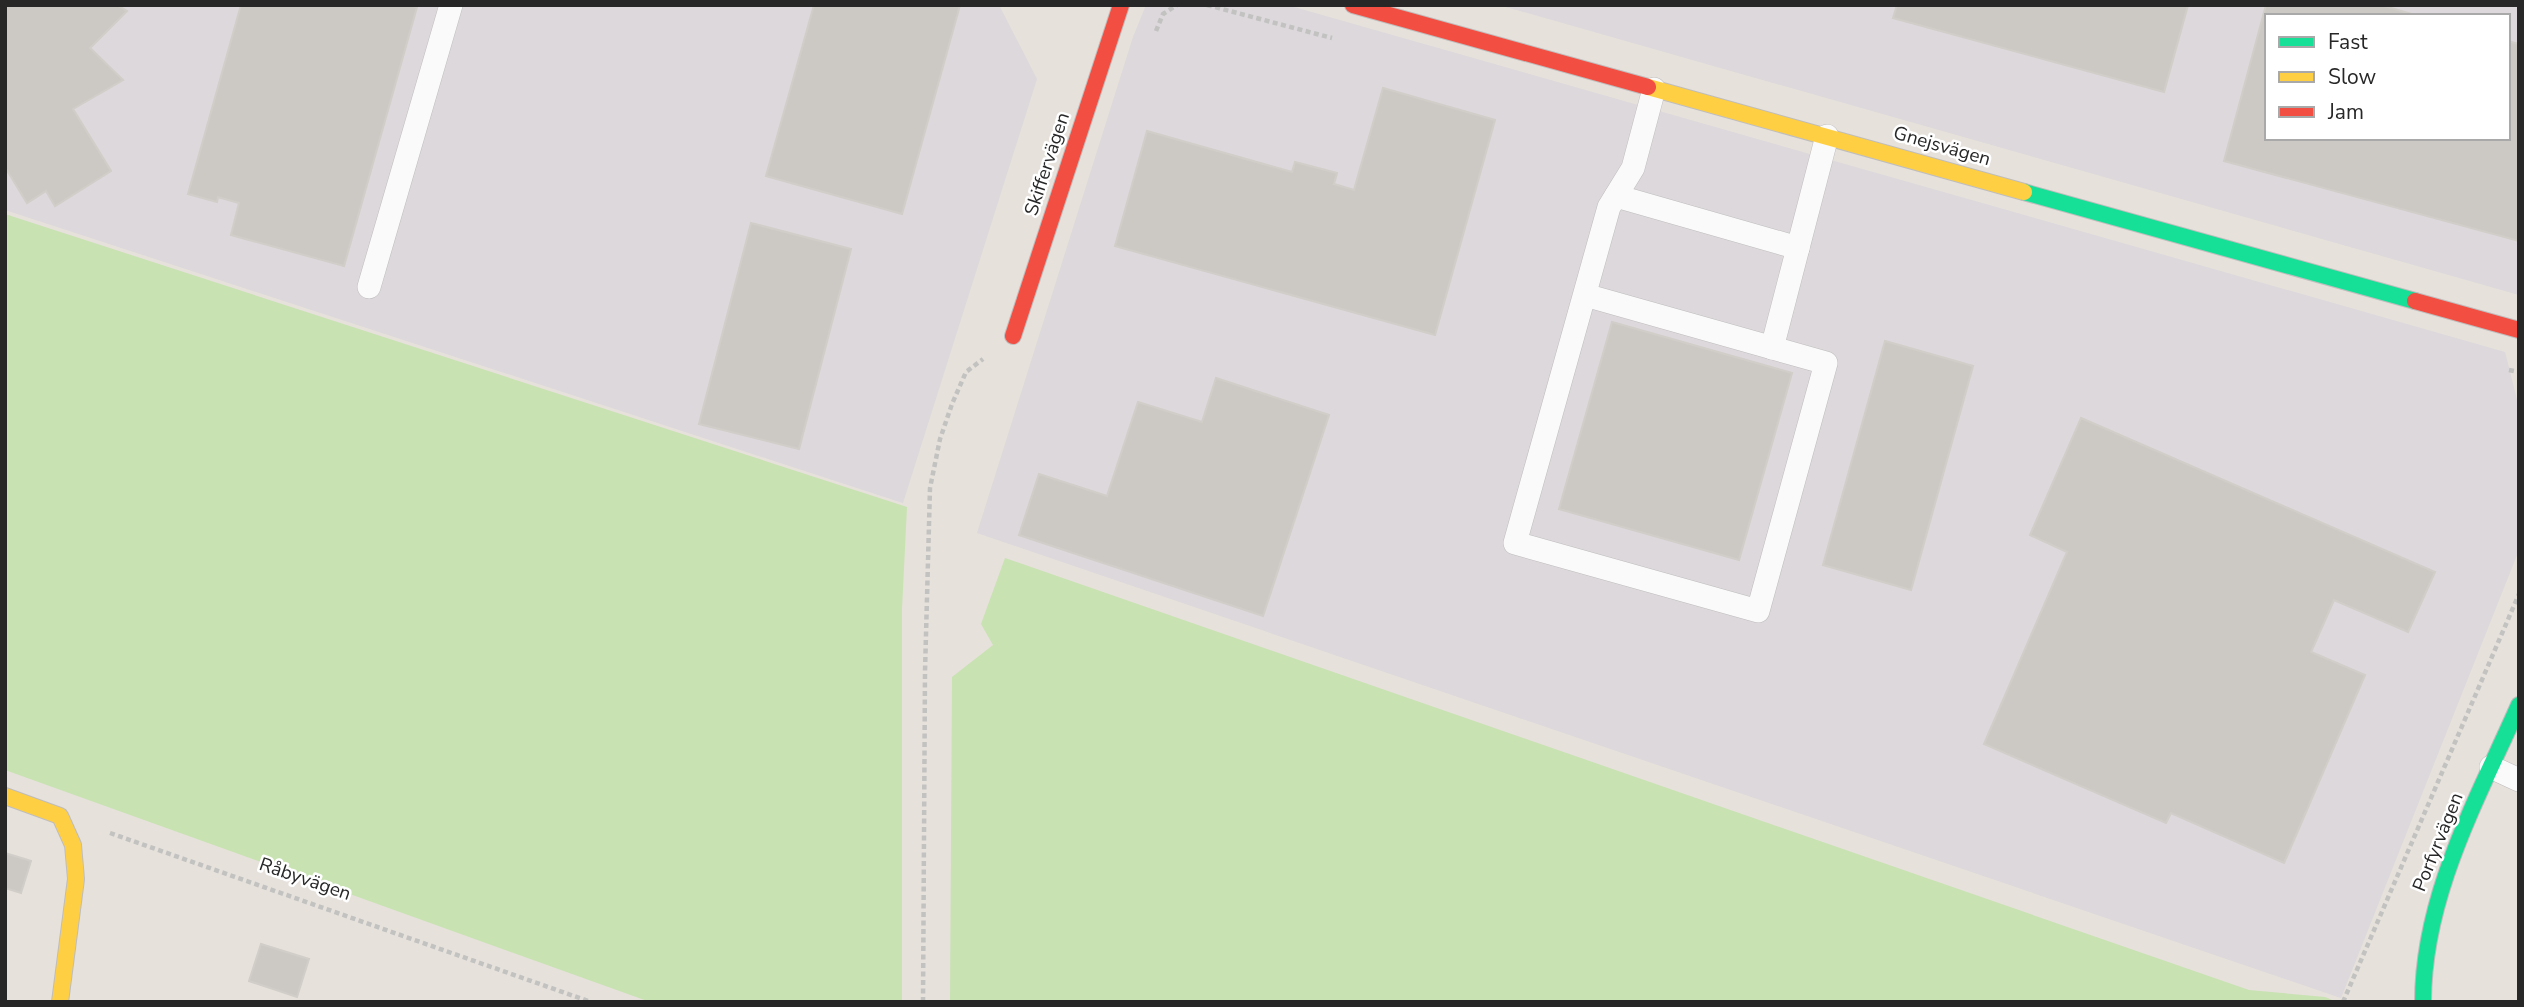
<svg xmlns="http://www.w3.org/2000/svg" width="2524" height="1007" font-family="'Nunito Sans',sans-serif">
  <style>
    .industrial { fill: #dcd8db; fill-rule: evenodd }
    .green { fill: #c8e2b2 }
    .building { fill: #ccc9c5; stroke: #d1cdc8; stroke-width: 2 }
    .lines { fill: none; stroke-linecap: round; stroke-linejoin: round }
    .lane-casing { stroke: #bfbdbd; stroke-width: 24 }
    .fast-casing { stroke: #bfbdbd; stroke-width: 18 }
    .slow-casing { stroke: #bfbdbd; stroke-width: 18 }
    .jam-casing { stroke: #bfbdbd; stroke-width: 18 }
    .path { stroke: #c2c2c1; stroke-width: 4.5; stroke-dasharray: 5 3.5; stroke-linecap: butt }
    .lane { stroke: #fbfafa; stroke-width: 23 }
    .fast { stroke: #16e098; stroke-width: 16 }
    .slow { stroke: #ffcf43; stroke-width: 16 }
    .jam { stroke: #f24e42; stroke-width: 16 }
    .labels { text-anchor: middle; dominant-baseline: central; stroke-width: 5; stroke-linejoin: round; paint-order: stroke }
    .street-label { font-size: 19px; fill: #272727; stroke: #fff }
  </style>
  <rect width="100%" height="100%" fill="#e6e1db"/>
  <!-- industrial -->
  <g class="industrial">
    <polygon points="5,5 999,5 1037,79 903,503 5,210"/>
    <polygon points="1146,5 1287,5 2505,352 2519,408 2519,550 2341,998 977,533 1133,37"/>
    <path d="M 1499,5 L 2519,5 L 2519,295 ZM 2267,16 L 2508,16 L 2508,138 L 2267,138 Z"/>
  </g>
  <!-- green -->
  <g class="green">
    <polygon points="5,214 907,507 902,609 902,1002 650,1002 5,770"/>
    <polygon points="1005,558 2249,990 2325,997 2337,1002 950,1002 952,677 993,645 981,624"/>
  </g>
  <!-- building -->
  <g class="building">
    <polygon points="5,5 117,5 127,11 90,48 123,80 73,109 111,171 55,206 46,191 27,203 5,167"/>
    <polygon points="241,5 409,5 417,7 344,266 231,235 239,203 218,197 217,202 188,194"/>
    <polygon points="814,5 960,5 902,214 766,176"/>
    <polygon points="1897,5 2188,5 2164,92 1893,18"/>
    <polygon points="2266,5 2381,5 2418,16 2267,16 2267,138 2508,138 2508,41 2519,44 2519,241 2224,161"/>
    <polygon points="1383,88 1495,120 1435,335 1115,246 1147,131 1292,172 1295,162 1337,173 1334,184 1354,190"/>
    <polygon points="751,223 851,249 799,449 699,424"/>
    <polygon points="1612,322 1792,373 1739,560 1559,509"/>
    <polygon points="1885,341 1973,366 1911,590 1823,565"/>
    <polygon points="1216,378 1329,415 1263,616 1019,535 1039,474 1107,496 1138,402 1202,422"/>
    <polygon points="2081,418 2435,572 2408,632 2334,600 2311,652 2365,675 2284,863 2171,813 2166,823 1984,744 2067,552 2030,535"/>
    <polygon points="5,853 31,861 21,893 5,888"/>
    <polygon points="261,944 309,959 297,997 249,981"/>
  </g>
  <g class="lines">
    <defs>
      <g id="lane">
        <polyline points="1616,196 1798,248"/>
        <polyline points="369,287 451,5"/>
        <polyline points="1585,295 1826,363 1758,611 1515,543 1609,207 1633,168 1654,89"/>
        <polyline points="1772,348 1827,136"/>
        <polyline points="2491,767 2519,780"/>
      </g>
      <g id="fast">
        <polyline points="2024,192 2415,301"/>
        <path d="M 2423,1002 C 2423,896 2477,800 2519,705"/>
      </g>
      <g id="slow">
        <polyline points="1648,87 2024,192"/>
        <polyline points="5,796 60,816 73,845 76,879 60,1002"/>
      </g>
      <g id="jam">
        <polyline points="1353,5 1648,87"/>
        <polyline points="2415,301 2519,330"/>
        <polyline points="1013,336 1121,5"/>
      </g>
    </defs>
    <!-- lane casing -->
    <use href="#lane" class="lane-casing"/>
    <!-- fast casing -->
    <use href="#fast" class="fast-casing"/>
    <!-- slow casing -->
    <use href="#slow" class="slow-casing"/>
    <!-- jam casing -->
    <use href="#jam" class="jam-casing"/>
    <!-- path -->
    <g class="path">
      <polyline points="1207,5 1332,38"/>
      <polyline points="1156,31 1163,14 1177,5"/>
      <polyline points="2509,370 2519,372"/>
      <polyline points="110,833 591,1002"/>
      <polyline points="923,1002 925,671 930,488 940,439 952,404 966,372 983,359"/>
      <polyline points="2343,1002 2519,594"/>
    </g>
    <!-- lane -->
    <use href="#lane" class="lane"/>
    <!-- fast -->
    <use href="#fast" class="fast"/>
    <!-- slow -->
    <use href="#slow" class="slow"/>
    <!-- jam -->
    <use href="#jam" class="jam"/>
  </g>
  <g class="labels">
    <!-- street labels -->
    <g class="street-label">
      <text transform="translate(1942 146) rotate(16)">Gnejsvägen</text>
      <text transform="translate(1047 164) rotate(-72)">Skiffervägen</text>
      <text transform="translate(2438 842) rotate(-68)">Porfyrvägen</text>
      <text transform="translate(305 879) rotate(19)">Råbyvägen</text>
    </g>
  </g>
  <!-- border -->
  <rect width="2524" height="1007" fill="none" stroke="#272727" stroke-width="14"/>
  <!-- legend -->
  <rect x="2265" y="14" width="245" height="126" fill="#ffffff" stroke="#a9a9a9" stroke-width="2"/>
  <rect x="2279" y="37" width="35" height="10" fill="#16e098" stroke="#a9a9a9" stroke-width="2"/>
  <text x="2328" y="49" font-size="21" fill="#272727">Fast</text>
  <rect x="2279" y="72" width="35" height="10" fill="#ffcf43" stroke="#a9a9a9" stroke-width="2"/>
  <text x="2328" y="84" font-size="21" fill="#272727">Slow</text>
  <rect x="2279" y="107" width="35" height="10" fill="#f24e42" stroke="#a9a9a9" stroke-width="2"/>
  <text x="2328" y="119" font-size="21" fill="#272727">Jam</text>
</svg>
